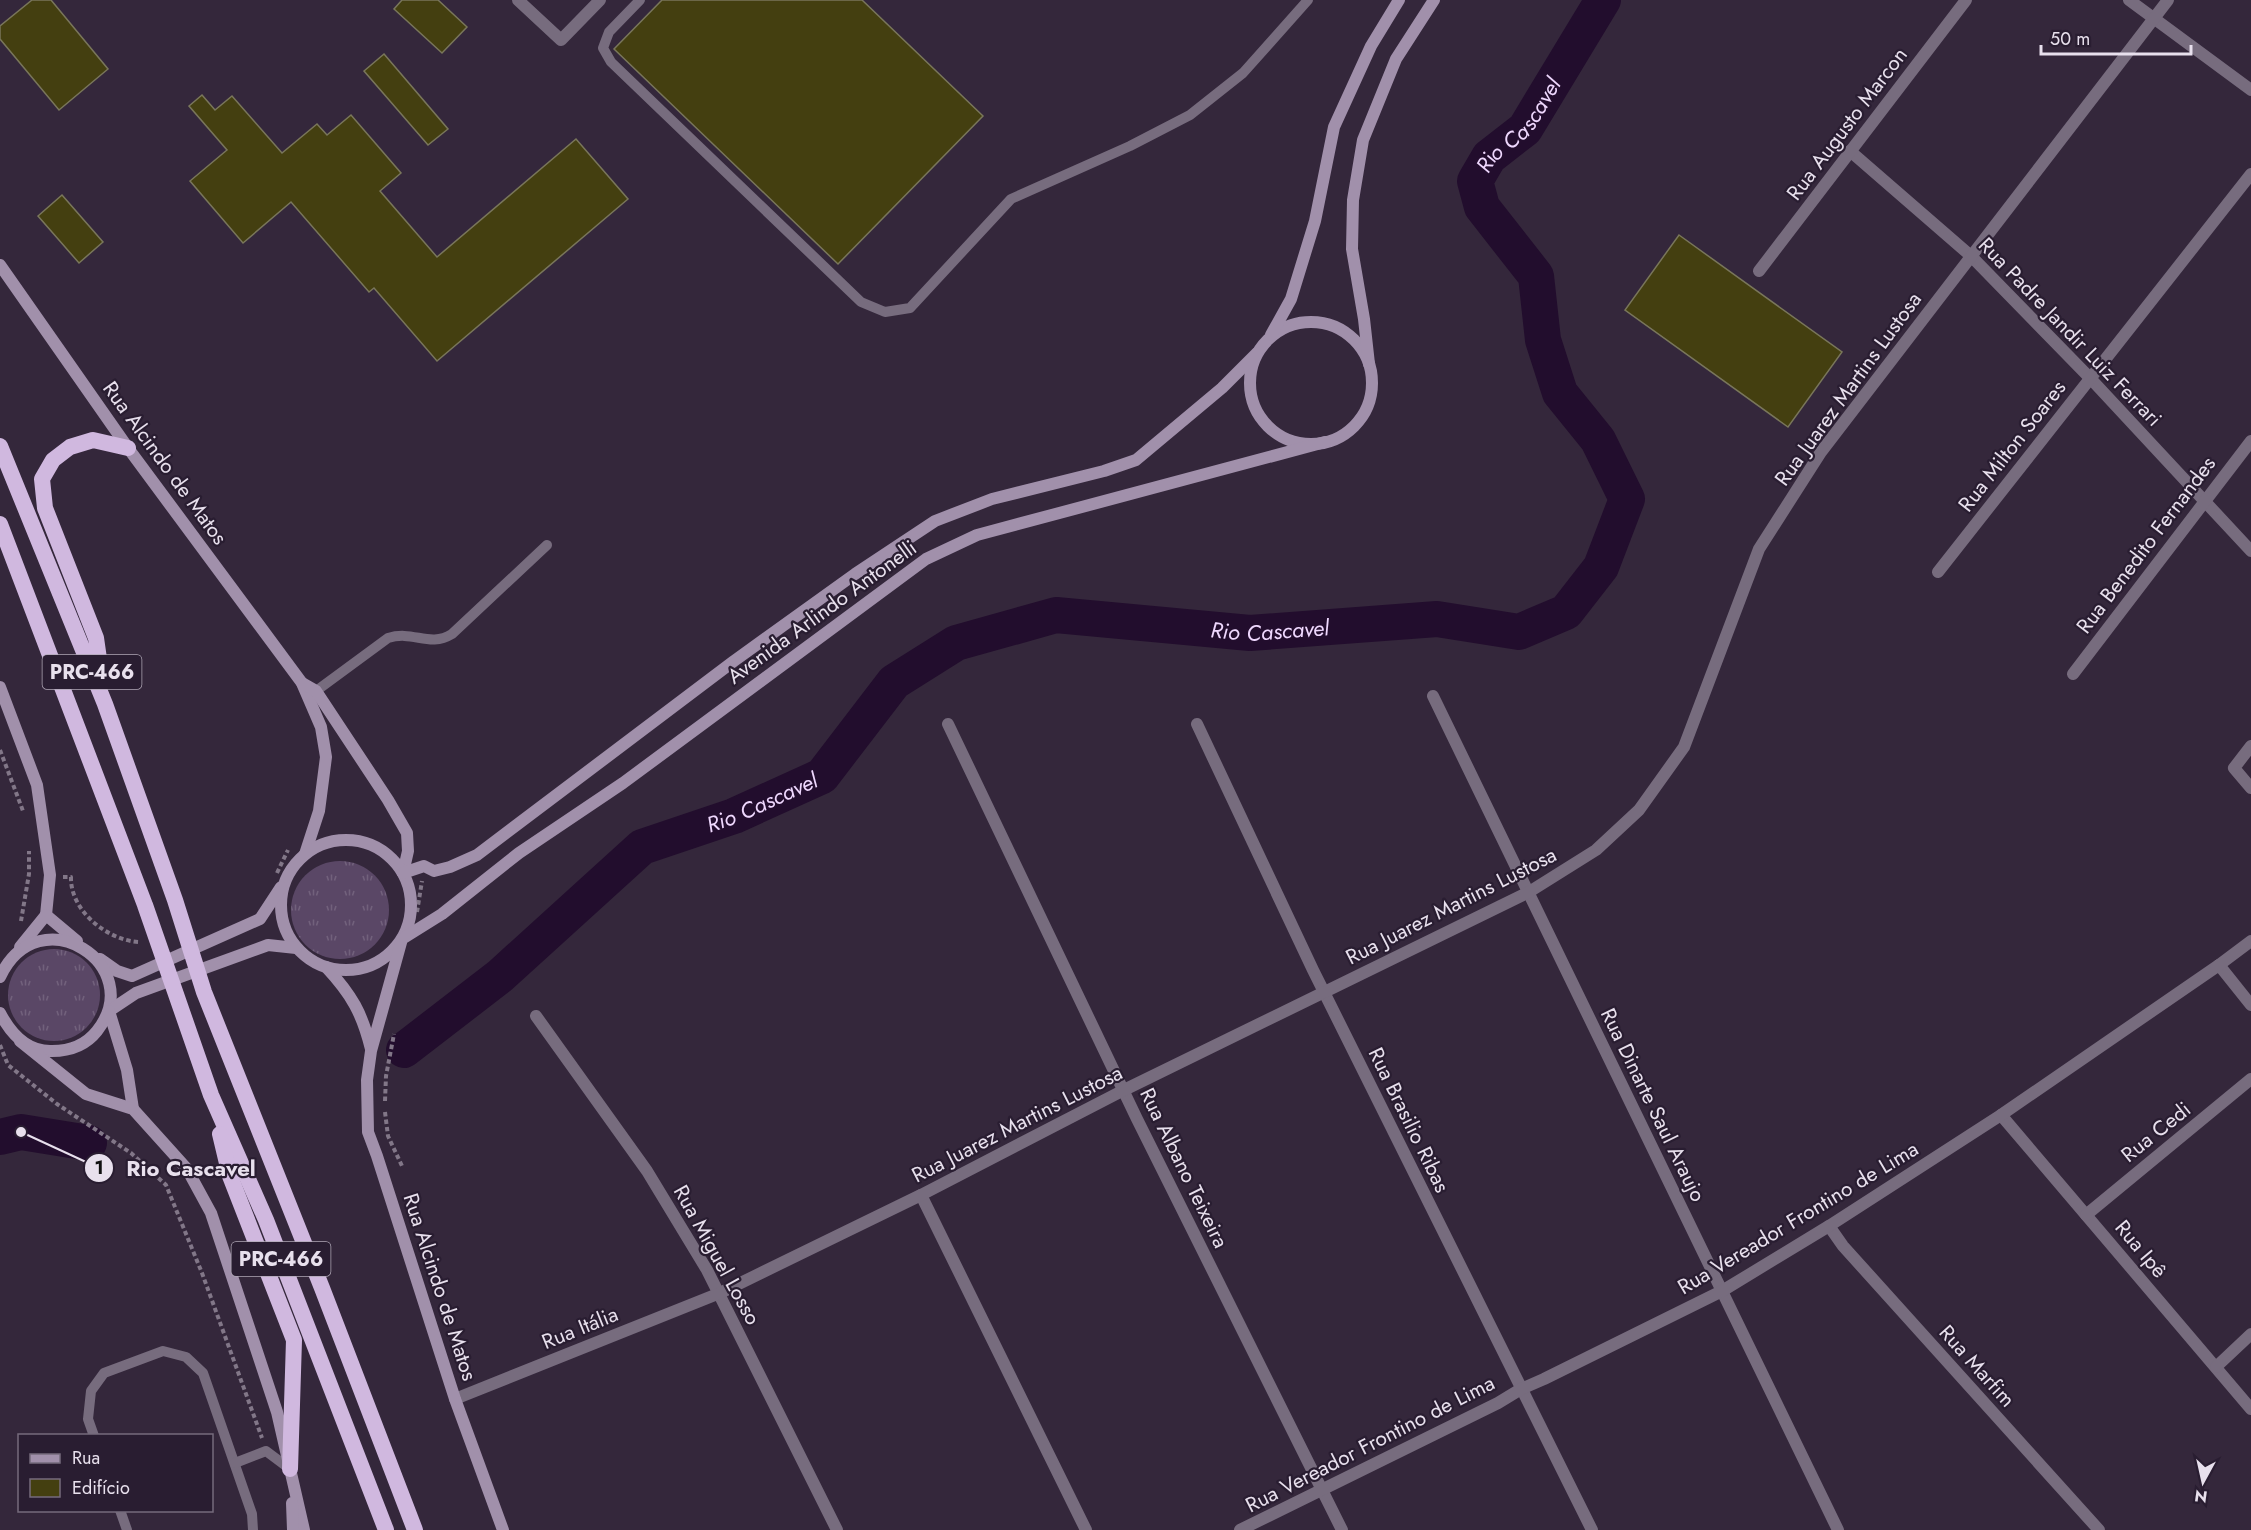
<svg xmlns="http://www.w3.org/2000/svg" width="2251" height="1530" font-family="Jost,sans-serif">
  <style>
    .grass { fill: url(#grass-tufts) }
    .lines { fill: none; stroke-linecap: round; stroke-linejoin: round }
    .river { stroke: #220d2d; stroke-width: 36 }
    .building { fill: #443f10; stroke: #79765b; stroke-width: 1.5 }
    .path { stroke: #827788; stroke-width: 4; stroke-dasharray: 4.5 3; stroke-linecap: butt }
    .service { stroke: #776c7e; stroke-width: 10 }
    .minor { stroke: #776c7e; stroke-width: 12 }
    .tertiary { stroke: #776c7e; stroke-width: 12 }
    .secondary { stroke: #a190ab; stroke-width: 12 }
    .trunk { stroke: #d0b8df; stroke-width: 16 }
    .labels { text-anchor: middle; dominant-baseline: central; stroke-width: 4.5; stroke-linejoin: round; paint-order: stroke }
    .shield { fill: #291d31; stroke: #afa6b5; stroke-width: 1.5 }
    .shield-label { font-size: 20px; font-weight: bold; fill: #e8e0ed }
    .street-label { font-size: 21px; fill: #e8e0ed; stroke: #291d31 }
    .water-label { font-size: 22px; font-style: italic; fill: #efd8fe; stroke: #291d31 }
    .leader { fill: none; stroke: #e8e0ed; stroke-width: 2 }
    .callout-dot { fill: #e8e0ed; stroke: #291d31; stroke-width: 2 }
    .mark-label { font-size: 18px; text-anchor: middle; font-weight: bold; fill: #111 }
    .callout-label { font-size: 22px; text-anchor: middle; font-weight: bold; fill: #e8e0ed; stroke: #291d31; stroke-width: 4.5; stroke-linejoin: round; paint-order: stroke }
  </style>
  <defs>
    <pattern id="grass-tufts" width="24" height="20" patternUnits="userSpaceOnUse" patternTransform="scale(1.5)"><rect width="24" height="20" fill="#5a4766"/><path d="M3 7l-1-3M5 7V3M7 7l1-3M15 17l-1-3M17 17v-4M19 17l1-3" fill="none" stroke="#72617c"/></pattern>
  </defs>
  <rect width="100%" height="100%" fill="#34273b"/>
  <!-- grass -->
  <g class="grass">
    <circle cx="340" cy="910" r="49"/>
    <circle cx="54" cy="995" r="46"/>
  </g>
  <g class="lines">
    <!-- river -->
    <g class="river">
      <path id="s1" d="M 404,1050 L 500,976 L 642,847 L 734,816 L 822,776 L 894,682 L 956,643 L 1056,615 L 1250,633 L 1437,619 L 1519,632 L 1566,612 L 1601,567 L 1627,499 L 1598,440 L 1560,393 L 1543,340 L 1536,276 L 1482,207 L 1475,181 L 1489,157 L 1525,129 L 1603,0"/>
      <polyline points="0,1137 21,1132 89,1143"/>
    </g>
  </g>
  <!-- building -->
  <g class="building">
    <polygon points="32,0 51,0 108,69 59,110 0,39 0,26"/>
    <polygon points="402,0 438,0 467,27 442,53 394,9"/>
    <polygon points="662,0 862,0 983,116 838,264 614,49"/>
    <polygon points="384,54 448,129 428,145 364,71"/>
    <polygon points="202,95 215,110 232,96 282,153 317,124 327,135 351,115 401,173 380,191 437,257 576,139 628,199 437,361 374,288 369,292 291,202 243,243 190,181 227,150 189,106"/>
    <polygon points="62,195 103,242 79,263 38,216"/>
    <polygon points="1679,235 1842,352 1788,427 1625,310"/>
  </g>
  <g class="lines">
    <!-- path -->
    <g class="path">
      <polyline points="0,750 23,811"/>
      <polyline points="277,873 288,850"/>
      <path d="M 63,877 L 71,877 C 70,911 108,941 140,942"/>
      <polyline points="417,912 422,881"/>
      <polyline points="21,921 29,874 29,851"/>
      <polyline points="0,1045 8,1065 57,1104 131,1153 166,1185 202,1273 262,1438"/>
      <polyline points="385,1101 386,1076 394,1034"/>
      <polyline points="385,1112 388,1136 402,1166"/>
    </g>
    <!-- service -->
    <g class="service">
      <polyline points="640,0 609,32 603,48 611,62 861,302 885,312 910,308 1011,199 1130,146 1190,115 1243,73 1308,0"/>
      <path d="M 316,691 L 388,638 C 414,630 429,648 452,634 L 547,545"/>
      <polyline points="94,1436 88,1419 91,1391 104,1373 163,1351 186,1357 203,1373 252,1514 253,1530"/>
      <polyline points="235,1463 266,1451 290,1469"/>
      <polyline points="120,1510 127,1530"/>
    </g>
    <!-- minor -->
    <g class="minor">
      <polyline points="518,0 561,40 600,0"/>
      <polyline points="2129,0 2251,90"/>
      <polyline points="1850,151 1971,256 2090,378 2251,551"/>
      <polyline points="1759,271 1966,0"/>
      <polyline points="1938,572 2251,174"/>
      <polyline points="2073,674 2251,441"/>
      <polyline points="1433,696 1838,1530"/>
      <polyline points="948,724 1137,1119 1342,1530"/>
      <polyline points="1197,724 1313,970 1592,1530"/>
      <polyline points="2251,746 2234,768 2251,788"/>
      <polyline points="2219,965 2251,1005"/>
      <polyline points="536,1016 647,1171 707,1270 837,1530"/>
      <polyline points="2001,1115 2251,1409"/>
      <polyline points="921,1195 1086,1530"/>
      <polyline points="2086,1215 2251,1079"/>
      <polyline points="1829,1226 1843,1246 2099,1530"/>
      <polyline points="2216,1367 2251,1334"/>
      <polyline points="1240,1530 1498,1403 1521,1389 1544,1379 1722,1291 1829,1226 2001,1115 2219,965 2251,941"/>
    </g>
    <!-- tertiary -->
    <polyline class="tertiary" points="455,1399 720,1293 921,1195 1124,1090 1529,892 1596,850 1639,810 1684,747 1759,549 1821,452 2168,0"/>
    <!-- secondary -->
    <g class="secondary">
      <polyline points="0,265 128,448 302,683 321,727 326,757 319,811 305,854"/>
      <circle cx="1311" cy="383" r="61"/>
      <polyline points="1271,335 1291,299 1315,221 1334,127 1371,46 1399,0"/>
      <polyline points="1369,364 1364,319 1352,249 1353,200 1363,140 1396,59 1434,0"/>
      <polyline points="302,683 316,691 388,800 407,833 408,851 403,873"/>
      <polyline points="0,687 37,785 50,875 46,915"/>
      <circle cx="346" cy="905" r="65"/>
      <polyline points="403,873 424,866 434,871 450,867 477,855 734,661 855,574 935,521 992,499 1104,471 1136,460 1222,388 1257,353"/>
      <polyline points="46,915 77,941"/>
      <polyline points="20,947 46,915"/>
      <polyline points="100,959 117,971 132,976 260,919 281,887"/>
      <path d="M 326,967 C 352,995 362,1013 371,1049"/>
      <path d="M 0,977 C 39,894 149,966 97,1031 C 86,1045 70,1051 52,1051 C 27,1052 11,1034 0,1013"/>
      <polyline points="109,1011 136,993 268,945 296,948"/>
      <polyline points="109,1011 127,1070 133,1109"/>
      <polyline points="20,1041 86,1094 133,1109 187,1169 211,1213 277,1412 304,1530"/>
      <polyline points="292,1503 293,1530"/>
      <polyline points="503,1530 455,1399 377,1156 368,1132 367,1080 371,1051 402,939 442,914 519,853 623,783 926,559 977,535 1325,442"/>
    </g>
    <!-- trunk -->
    <g class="trunk">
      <polyline points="0,446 105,704 175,900 204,992 322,1288 415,1530"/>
      <polyline points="0,524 145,905 211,1095 266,1220 386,1530"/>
      <polyline points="102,680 96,638 45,508 42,479 53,460 70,447 93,440 128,448"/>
      <polyline points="220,1134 230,1176 294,1340 290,1469"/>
    </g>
  </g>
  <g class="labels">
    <!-- shield labels -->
    <g class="shield">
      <rect x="42.5" y="655" width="99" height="34" rx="4.5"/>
      <rect x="231.5" y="1242" width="99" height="34" rx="4.5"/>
    </g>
    <g class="shield-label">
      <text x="92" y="672">PRC-466</text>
      <text x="281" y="1259">PRC-466</text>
    </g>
    <!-- street labels -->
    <g class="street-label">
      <text transform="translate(1847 124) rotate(-53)">Rua Augusto Marcon</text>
      <text transform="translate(2070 332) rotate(46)">Rua Padre Jandir Luiz Ferrari</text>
      <text transform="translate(1848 389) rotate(-54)">Rua Juarez Martins Lustosa</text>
      <text transform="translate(2012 446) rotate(-52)">Rua Milton Soares</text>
      <text transform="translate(165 463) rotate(54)">Rua Alcindo de Matos</text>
      <text transform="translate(2146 545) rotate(-53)">Rua Benedito Fernandes</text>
      <text transform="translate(822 612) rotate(-36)">Avenida Arlindo Antonelli</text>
      <text transform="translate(1451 906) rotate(-27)">Rua Juarez Martins Lustosa</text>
      <text transform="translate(1653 1105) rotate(64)">Rua Dinarte Saul Araujo</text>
      <text transform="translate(1409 1120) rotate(64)">Rua Brasilio Ribas</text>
      <text transform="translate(1017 1124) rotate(-27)">Rua Juarez Martins Lustosa</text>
      <text transform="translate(2156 1132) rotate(-39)">Rua Cedi</text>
      <text transform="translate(1184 1168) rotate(64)">Rua Albano Teixeira</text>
      <text transform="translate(1798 1218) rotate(-31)">Rua Vereador Frontino de Lima</text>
      <text transform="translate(2141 1249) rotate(50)">Rua Ipê</text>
      <text transform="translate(717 1255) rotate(61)">Rua Miguel Losso</text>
      <text transform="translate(440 1287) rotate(72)">Rua Alcindo de Matos</text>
      <text transform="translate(580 1328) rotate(-22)">Rua Itália</text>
      <text transform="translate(1977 1366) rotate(48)">Rua Marfim</text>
      <text transform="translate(1370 1444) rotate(-27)">Rua Vereador Frontino de Lima</text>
    </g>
    <!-- water labels -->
    <g class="water-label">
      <text stroke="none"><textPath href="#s1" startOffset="1881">Rio Cascavel</textPath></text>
      <text stroke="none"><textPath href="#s1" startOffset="1017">Rio Cascavel</textPath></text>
      <text stroke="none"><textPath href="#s1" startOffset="441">Rio Cascavel</textPath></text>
    </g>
  </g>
  <!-- callouts -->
  <path class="leader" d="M21 1132L99 1168"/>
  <g class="callout-dot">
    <circle cx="21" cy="1132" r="6"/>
    <circle cx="99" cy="1168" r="15"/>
  </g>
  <g class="mark-label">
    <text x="99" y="1174">1</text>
  </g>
  <g class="callout-label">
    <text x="191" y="1176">Rio Cascavel</text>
  </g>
  <!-- legend -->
  <rect x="18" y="1434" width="195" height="78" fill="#291d31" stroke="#756b7c" stroke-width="1.5"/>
  <rect x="30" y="1454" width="30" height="9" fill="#a190ab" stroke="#756b7c" stroke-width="1.5"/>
  <text x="72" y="1464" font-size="18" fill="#e8e0ed">Rua</text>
  <rect x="30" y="1479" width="30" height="18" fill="#443f10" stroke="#756b7c" stroke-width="1.5"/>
  <text x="72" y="1494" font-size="18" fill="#e8e0ed">Edifício</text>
  <!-- north arrow -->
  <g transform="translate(2203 1482) rotate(188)" stroke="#291d31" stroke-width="4.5" paint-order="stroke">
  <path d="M0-4.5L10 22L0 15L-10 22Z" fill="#e8e0ed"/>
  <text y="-9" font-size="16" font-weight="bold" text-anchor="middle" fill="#e8e0ed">N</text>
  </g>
  <!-- scale -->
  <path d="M2041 45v9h150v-9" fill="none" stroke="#e8e0ed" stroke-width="3"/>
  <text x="2050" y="45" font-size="18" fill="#e8e0ed" stroke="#291d31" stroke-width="4.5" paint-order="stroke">50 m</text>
</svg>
